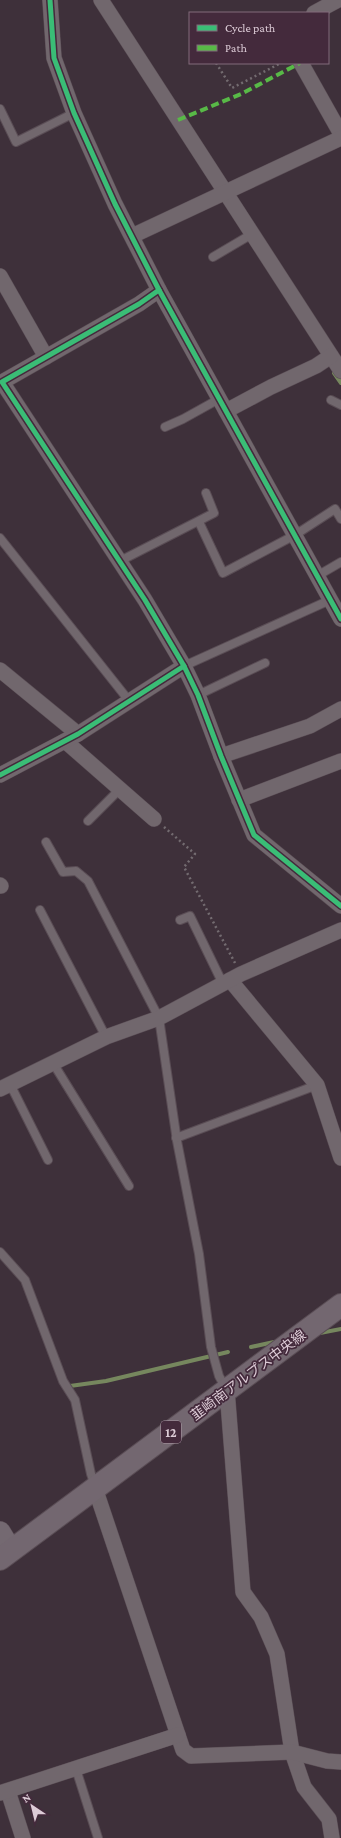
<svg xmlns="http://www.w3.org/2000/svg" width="341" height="1838" font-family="'Crimson Pro','Noto Sans JP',serif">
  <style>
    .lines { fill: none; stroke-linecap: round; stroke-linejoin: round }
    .stream { stroke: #76875e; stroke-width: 4 }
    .lane-casing { stroke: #5a4d55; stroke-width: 10 }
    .street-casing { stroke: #5a4d55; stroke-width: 16 }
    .secondary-casing { stroke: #5a4d55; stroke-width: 22 }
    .primary-casing { stroke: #5a4d55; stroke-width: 24 }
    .path { stroke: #736b70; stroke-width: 2.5; stroke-dasharray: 2 3; stroke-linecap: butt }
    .lane { stroke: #71676d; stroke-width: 8 }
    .street { stroke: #71676d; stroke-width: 15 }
    .secondary { stroke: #746971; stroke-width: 21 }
    .primary { stroke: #736770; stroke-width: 22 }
    .quiet { stroke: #58b947; stroke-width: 4; stroke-dasharray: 8 4; stroke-linecap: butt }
    .cycleway-casing { stroke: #442a3c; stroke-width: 8 }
    .cycleway { stroke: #3abd76; stroke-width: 5 }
    .labels { text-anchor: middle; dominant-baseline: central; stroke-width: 3.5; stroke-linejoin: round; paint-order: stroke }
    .shield { fill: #442a3c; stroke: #af9ba8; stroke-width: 1 }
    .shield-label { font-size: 13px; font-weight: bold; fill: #ddccd7 }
    .street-label { font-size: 14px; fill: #ddccd7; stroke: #442a3c }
  </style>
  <rect width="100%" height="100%" fill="#3e303a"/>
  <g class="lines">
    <!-- stream -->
    <g class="stream">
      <polyline points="334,373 341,383"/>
      <polyline points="320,1333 341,1329"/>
      <polyline points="251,1347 274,1342"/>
      <polyline points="70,1386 106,1381 228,1352"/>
    </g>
    <defs>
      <g id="lane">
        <polyline points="0,109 16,142 74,113"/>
        <polyline points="213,257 252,234"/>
        <polyline points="331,400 341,405"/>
        <polyline points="165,427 183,419 219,399"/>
        <polyline points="199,522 223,573 295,535 335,509 341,519"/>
        <polyline points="0,538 130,702"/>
        <polyline points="120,561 214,513 206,493"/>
        <polyline points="317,576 341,562"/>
        <polyline points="184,666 330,600"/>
        <polyline points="198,695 265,663"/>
        <polyline points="88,821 120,789"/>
        <polyline points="46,842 63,872 76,871 88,881 159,1018 177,1141 199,1254 211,1347 219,1376 226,1389"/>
        <polyline points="40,910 106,1037"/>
        <polyline points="180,920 190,916 223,984"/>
        <polyline points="53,1063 129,1186"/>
        <polyline points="10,1084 48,1160"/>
        <polyline points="176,1138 317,1085"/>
        <polyline points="0,1252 25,1280 63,1381 75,1400 91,1474 95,1486"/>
        <polyline points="76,1769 98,1838"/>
      </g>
      <g id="street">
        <polyline points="50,0 54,58 74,113 115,204 159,290 341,619"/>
        <polyline points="101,0 341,371"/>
        <polyline points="314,13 338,0"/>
        <polyline points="301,63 341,134"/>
        <polyline points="132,236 341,138"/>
        <polyline points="0,276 46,357"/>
        <polyline points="159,290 139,304 2,382 145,600 184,666"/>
        <polyline points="226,411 271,387 316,366 331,356"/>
        <polyline points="0,670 78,734"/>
        <polyline points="65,741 154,819"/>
        <polyline points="221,756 310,726 341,709"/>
        <polyline points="0,775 78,734 184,666 198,695 221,756 254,835 341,906"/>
        <polyline points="239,800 341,761"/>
        <polyline points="0,885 1,886"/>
        <polyline points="230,980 317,1085 341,1158"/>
        <polyline points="0,1089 106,1037 159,1018 241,974 341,930"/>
        <polyline points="227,1390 243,1592 261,1617 277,1654 292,1752 304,1787 329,1819 332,1838"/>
        <polyline points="95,1488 183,1750 191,1756 292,1752 327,1761 341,1762"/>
        <polyline points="8,1791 23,1838"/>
        <polyline points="0,1793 178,1735"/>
      </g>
      <polyline id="secondary" points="0,1532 11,1550"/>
      <polyline id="primary" points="0,1559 341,1305"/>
    </defs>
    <!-- lane casing -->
    <use href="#lane" class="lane-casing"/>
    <!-- street casing -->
    <use href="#street" class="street-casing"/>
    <!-- secondary casing -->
    <use href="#secondary" class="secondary-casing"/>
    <!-- primary casing -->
    <use href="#primary" class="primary-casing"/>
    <!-- path -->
    <g class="path">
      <polyline points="216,63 232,88 281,63"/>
      <polyline points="164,827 195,854 184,867 235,963"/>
    </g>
    <!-- lane -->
    <use href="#lane" class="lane"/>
    <!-- street -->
    <use href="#street" class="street"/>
    <!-- secondary -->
    <use href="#secondary" class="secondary"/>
    <!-- primary -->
    <use href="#primary" class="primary"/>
    <!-- quiet -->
    <polyline class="quiet" points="178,120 241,94 300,63"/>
    <defs>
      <g id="cycleway">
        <polyline points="50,0 54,58 74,113 115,204 159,290 341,619"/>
        <polyline points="159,290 139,304 2,382 145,600 184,666"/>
        <polyline points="0,775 78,734 184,666 198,695 221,756 254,835 341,906"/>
      </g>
    </defs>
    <!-- cycleway casing -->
    <use href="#cycleway" class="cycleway-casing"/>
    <!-- cycleway -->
    <use href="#cycleway" class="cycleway"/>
  </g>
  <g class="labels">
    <!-- shield labels -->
    <rect class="shield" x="161" y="1421" width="20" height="22" rx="3"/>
    <g class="shield-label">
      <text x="171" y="1432">12</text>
    </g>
    <!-- street labels -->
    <g class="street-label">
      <text transform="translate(248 1375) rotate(-37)">韮崎南アルプス中央線</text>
    </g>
  </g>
  <!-- legend -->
  <rect x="189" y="12" width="140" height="52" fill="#442a3c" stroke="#816b7a"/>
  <rect x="197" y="25" width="20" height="6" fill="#3abd76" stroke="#816b7a"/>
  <text x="225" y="32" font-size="12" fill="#ddccd7">Cycle path</text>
  <rect x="197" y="45" width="20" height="6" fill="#58b947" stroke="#816b7a"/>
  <text x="225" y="52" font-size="12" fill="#ddccd7">Path</text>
  <!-- north arrow -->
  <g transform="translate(32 1806) rotate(325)" stroke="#442a3c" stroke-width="3" paint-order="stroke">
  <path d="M0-3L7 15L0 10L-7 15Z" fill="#ddccd7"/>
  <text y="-6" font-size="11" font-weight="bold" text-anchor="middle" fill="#ddccd7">N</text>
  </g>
</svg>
